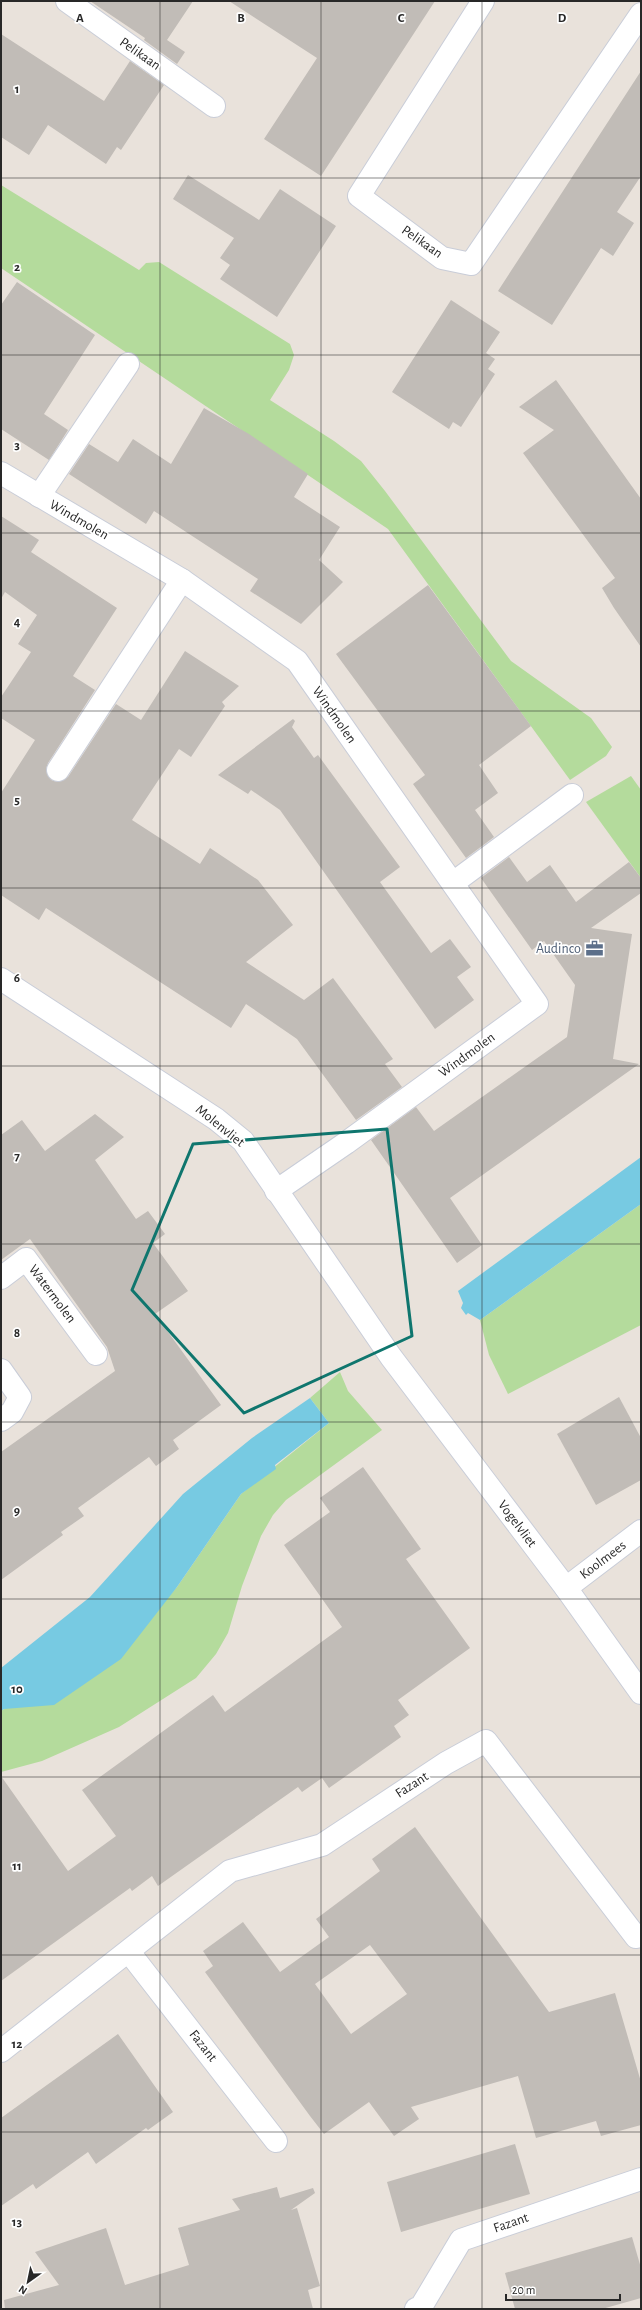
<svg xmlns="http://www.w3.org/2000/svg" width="642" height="2310" font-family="'Alegreya Sans',sans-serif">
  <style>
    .green { fill: #b4db9c }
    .water { fill: #77cae2 }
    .building { fill: #c1bcb7; fill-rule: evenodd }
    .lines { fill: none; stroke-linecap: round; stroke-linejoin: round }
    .service-casing { stroke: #c9cdd8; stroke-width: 24 }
    .minor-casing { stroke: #c9cdd8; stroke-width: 24 }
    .service { stroke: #fff; stroke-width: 22 }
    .minor { stroke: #fff; stroke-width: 22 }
    .marked { fill: none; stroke: #0f766e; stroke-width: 3; stroke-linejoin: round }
    .grid { fill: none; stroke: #282828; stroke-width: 1; stroke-opacity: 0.55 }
    .labels { text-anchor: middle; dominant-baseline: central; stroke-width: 3.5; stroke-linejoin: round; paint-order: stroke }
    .street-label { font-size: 14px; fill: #282828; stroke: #fff }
    .service-label { font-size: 14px; fill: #4e5e75; stroke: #fff; text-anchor: end }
    .grid-label { font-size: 13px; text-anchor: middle; font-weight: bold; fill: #282828; stroke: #fff; stroke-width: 3.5; stroke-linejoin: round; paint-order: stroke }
  </style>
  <rect width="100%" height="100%" fill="#e9e2db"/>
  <!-- green -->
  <g class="green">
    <polygon points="1,185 139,270 146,263 159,262 290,344 294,355 289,370 270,400 334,441 361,461 385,491 511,661 591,718 612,747 606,756 570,780 388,529 1,268"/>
    <polygon points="631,776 641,790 641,878 586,802"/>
    <polygon points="641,1204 641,1325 508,1394 489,1355 480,1320"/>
    <polygon points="340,1372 348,1391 382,1430 286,1500 273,1515 261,1536 242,1586 228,1633 216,1654 196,1678 119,1727 42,1761 1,1772 1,1711 156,1611 177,1587 241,1494 329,1423 310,1398"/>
  </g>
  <!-- water -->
  <g class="water">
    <polygon points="641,1157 641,1204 480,1320 468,1313 466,1315 461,1308 463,1303 458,1291"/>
    <polygon points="310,1398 329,1423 275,1465 276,1469 241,1494 177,1587 121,1659 54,1705 4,1709 1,1711 1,1668 90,1597 183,1494 252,1438"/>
  </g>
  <!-- building -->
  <g class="building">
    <polygon points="90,1 193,1 167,40 185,52 177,64 144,40 145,38"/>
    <polygon points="229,1 435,1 321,176 264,139 317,58"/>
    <polygon points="1,34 104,101 130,61 164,85 121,150 117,147 106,164 48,125 29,155 1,137"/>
    <polygon points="641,71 641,176 617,212 634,223 613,256 601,248 552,325 498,291"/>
    <polygon points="188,175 259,220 280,189 336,226 277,317 220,279 230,265 220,258 234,238 173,199"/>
    <polygon points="17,282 95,335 44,414 68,430 49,460 1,429 1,305"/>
    <polygon points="451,300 500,332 486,353 495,359 488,369 495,374 461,427 453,422 449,429 392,392"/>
    <polygon points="556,380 641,499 641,647 614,608 602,588 615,578 523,453 554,430 519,407"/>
    <polygon points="204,408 249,434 308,474 294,497 340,527 319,560 343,582 301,624 250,591 258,579 154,511 146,524 69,474 89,444 118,462 133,439 171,464"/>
    <polygon points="1,516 39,540 31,552 117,608 73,676 95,690 48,763 46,770 51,780 58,782 68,777 116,704 141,720 185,651 239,686 222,702 225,706 191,757 179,749 132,820 200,864 210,848 258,880 293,925 246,962 304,1000 333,978 393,1059 385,1064 402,1087 356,1120 297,1039 246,1004 231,1028 46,908 39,920 1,895 1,793 35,740 1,718 1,697 31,652 18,644 37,615 5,592 1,599"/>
    <polygon points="428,585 531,726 479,765 498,793 475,810 494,837 466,858 413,784 425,775 336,654"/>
    <polygon points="293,719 295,721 292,727 314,758 318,755 400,867 380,882 431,953 450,939 471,967 457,977 474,1000 435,1029 280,810 251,790 248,794 218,775"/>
    <polygon points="509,857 527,882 550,865 576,902 629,862 641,878 641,893 591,928 632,934 613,1059 639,1064 450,1198 482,1245 457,1263 371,1140 416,1107 434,1131 567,1037 575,985 544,941 532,950 481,878"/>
    <polygon points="95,1114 124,1137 95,1160 136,1219 148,1211 165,1234 153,1243 188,1291 155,1314 221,1405 173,1440 179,1449 156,1466 149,1457 78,1508 84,1516 61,1532 63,1535 1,1580 1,1452 115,1371 107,1347 30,1239 1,1260 1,1135 22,1120 45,1151"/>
    <polygon points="619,1397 641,1438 641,1480 596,1505 557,1434"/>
    <polygon points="363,1467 421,1549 406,1559 470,1648 398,1700 409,1715 394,1726 401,1737 329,1788 322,1778 302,1792 298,1787 158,1886 152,1876 132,1891 130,1888 1,1981 1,1776 68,1871 116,1836 82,1790 213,1695 225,1712 342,1627 284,1545 330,1512 320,1498"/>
    <path d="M 415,1827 L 549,2012 L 615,1993 L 641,2082 L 641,2125 L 601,2136 L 596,2121 L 536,2138 L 518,2076 L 411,2107 L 419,2119 L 394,2136 L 369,2102 L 324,2134 L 310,2116 L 205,1972 L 213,1966 L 203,1951 L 243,1922 L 280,1972 L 329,1937 L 316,1919 L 380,1871 L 372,1859 ZM 370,1945 L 407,1994 L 351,2034 L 315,1984 Z"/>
    <polygon points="118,2034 173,2112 148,2130 146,2128 96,2164 88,2152 36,2189 33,2184 1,2206 1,2118"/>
    <polygon points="515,2144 530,2194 401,2232 387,2182"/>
    <polygon points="277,2187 280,2198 313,2188 315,2193 291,2210 297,2208 320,2286 308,2290 313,2309 5,2309 4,2300 59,2285 35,2252 106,2228 125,2285 189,2265 178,2228 240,2210 232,2199"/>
    <polygon points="632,2237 641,2268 641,2298 602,2309 515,2309 505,2273"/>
  </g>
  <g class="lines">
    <defs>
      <polyline id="service" points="1,1278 26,1259 96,1354"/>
      <g id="minor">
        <polyline points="67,1 214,106"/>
        <polyline points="483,1 359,196 442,258 471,264 641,14"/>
        <polyline points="1,473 182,580 297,661 537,1004 346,1143 276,1191"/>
        <polyline points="39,496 128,364"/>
        <polyline points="58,770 182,580"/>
        <polyline points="453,883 572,795"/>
        <polyline points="1,979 216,1119 243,1141 391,1357 566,1588 641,1693"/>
        <polyline points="1,1370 20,1397 12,1412 1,1420"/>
        <polyline points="566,1588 641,1531"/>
        <polyline points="129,1952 276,2141"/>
        <polyline points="1,2051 230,1871 322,1845 446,1763 486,1741 636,1937 641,1936"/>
        <polyline points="416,2309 421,2307 461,2240 641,2179"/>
      </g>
    </defs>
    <!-- service casing -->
    <use href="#service" class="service-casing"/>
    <!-- minor casing -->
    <use href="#minor" class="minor-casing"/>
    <!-- service -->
    <use href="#service" class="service"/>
    <!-- minor -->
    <use href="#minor" class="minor"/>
  </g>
  <!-- marked area -->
  <path class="marked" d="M 387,1129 L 412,1336 L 244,1413 L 132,1290 L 193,1144 Z"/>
  <!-- grid -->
  <path class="grid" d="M 160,1 L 160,2309M 321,1 L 321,2309M 482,1 L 482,2309M 1,178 L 641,178M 1,355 L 641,355M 1,533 L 641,533M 1,711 L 641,711M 1,888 L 641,888M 1,1066 L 641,1066M 1,1244 L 641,1244M 1,1422 L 641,1422M 1,1599 L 641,1599M 1,1777 L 641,1777M 1,1955 L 641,1955M 1,2132 L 641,2132"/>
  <!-- icons -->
  <defs>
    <symbol id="office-bare" viewBox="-9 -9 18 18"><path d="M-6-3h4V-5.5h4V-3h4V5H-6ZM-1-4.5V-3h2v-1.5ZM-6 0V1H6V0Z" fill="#5c6f8a" stroke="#fff" stroke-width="2.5" paint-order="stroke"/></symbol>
  </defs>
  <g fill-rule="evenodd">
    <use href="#office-bare" x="582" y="936" width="25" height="25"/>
  </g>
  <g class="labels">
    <!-- street labels -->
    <g class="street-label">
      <text transform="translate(140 54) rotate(35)">Pelikaan</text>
      <text transform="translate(422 242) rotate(35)">Pelikaan</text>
      <text transform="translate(79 520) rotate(30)">Windmolen</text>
      <text transform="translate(334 715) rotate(55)">Windmolen</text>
      <text transform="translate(467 1055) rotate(-36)">Windmolen</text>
      <text transform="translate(220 1126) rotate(39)">Molenvliet</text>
      <text transform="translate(52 1294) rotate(53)">Watermolen</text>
      <text transform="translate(517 1524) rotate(53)">Vogelvliet</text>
      <text transform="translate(603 1560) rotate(-37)">Koolmees</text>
      <text transform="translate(412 1785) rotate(-33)">Fazant</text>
      <text transform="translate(203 2046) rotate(52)">Fazant</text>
      <text transform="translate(511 2223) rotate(-19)">Fazant</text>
    </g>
    <!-- service labels -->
    <g class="service-label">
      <text x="581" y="949">Audinco</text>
    </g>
  </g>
  <g class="grid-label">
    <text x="80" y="22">A</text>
    <text x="241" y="22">B</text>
    <text x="401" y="22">C</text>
    <text x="562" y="22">D</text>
    <text x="17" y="93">1</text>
    <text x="17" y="271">2</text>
    <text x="17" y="449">3</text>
    <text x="17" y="626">4</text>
    <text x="17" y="804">5</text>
    <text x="17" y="982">6</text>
    <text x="17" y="1160">7</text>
    <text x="17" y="1337">8</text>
    <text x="17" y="1515">9</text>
    <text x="17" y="1693">10</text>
    <text x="17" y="1870">11</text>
    <text x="17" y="2048">12</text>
    <text x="17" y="2226">13</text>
  </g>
  <!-- border -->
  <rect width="642" height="2310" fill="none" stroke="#282828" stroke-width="4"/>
  <!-- north arrow -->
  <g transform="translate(28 2282) rotate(213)" stroke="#ffffff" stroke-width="3" paint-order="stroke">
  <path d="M0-3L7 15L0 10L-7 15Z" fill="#282828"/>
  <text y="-6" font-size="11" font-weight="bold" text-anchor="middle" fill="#282828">N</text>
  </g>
  <!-- scale -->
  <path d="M506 2294v6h114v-6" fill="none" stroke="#282828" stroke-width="2"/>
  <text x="512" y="2294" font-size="12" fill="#282828" stroke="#ffffff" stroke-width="3" paint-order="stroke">20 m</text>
</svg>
